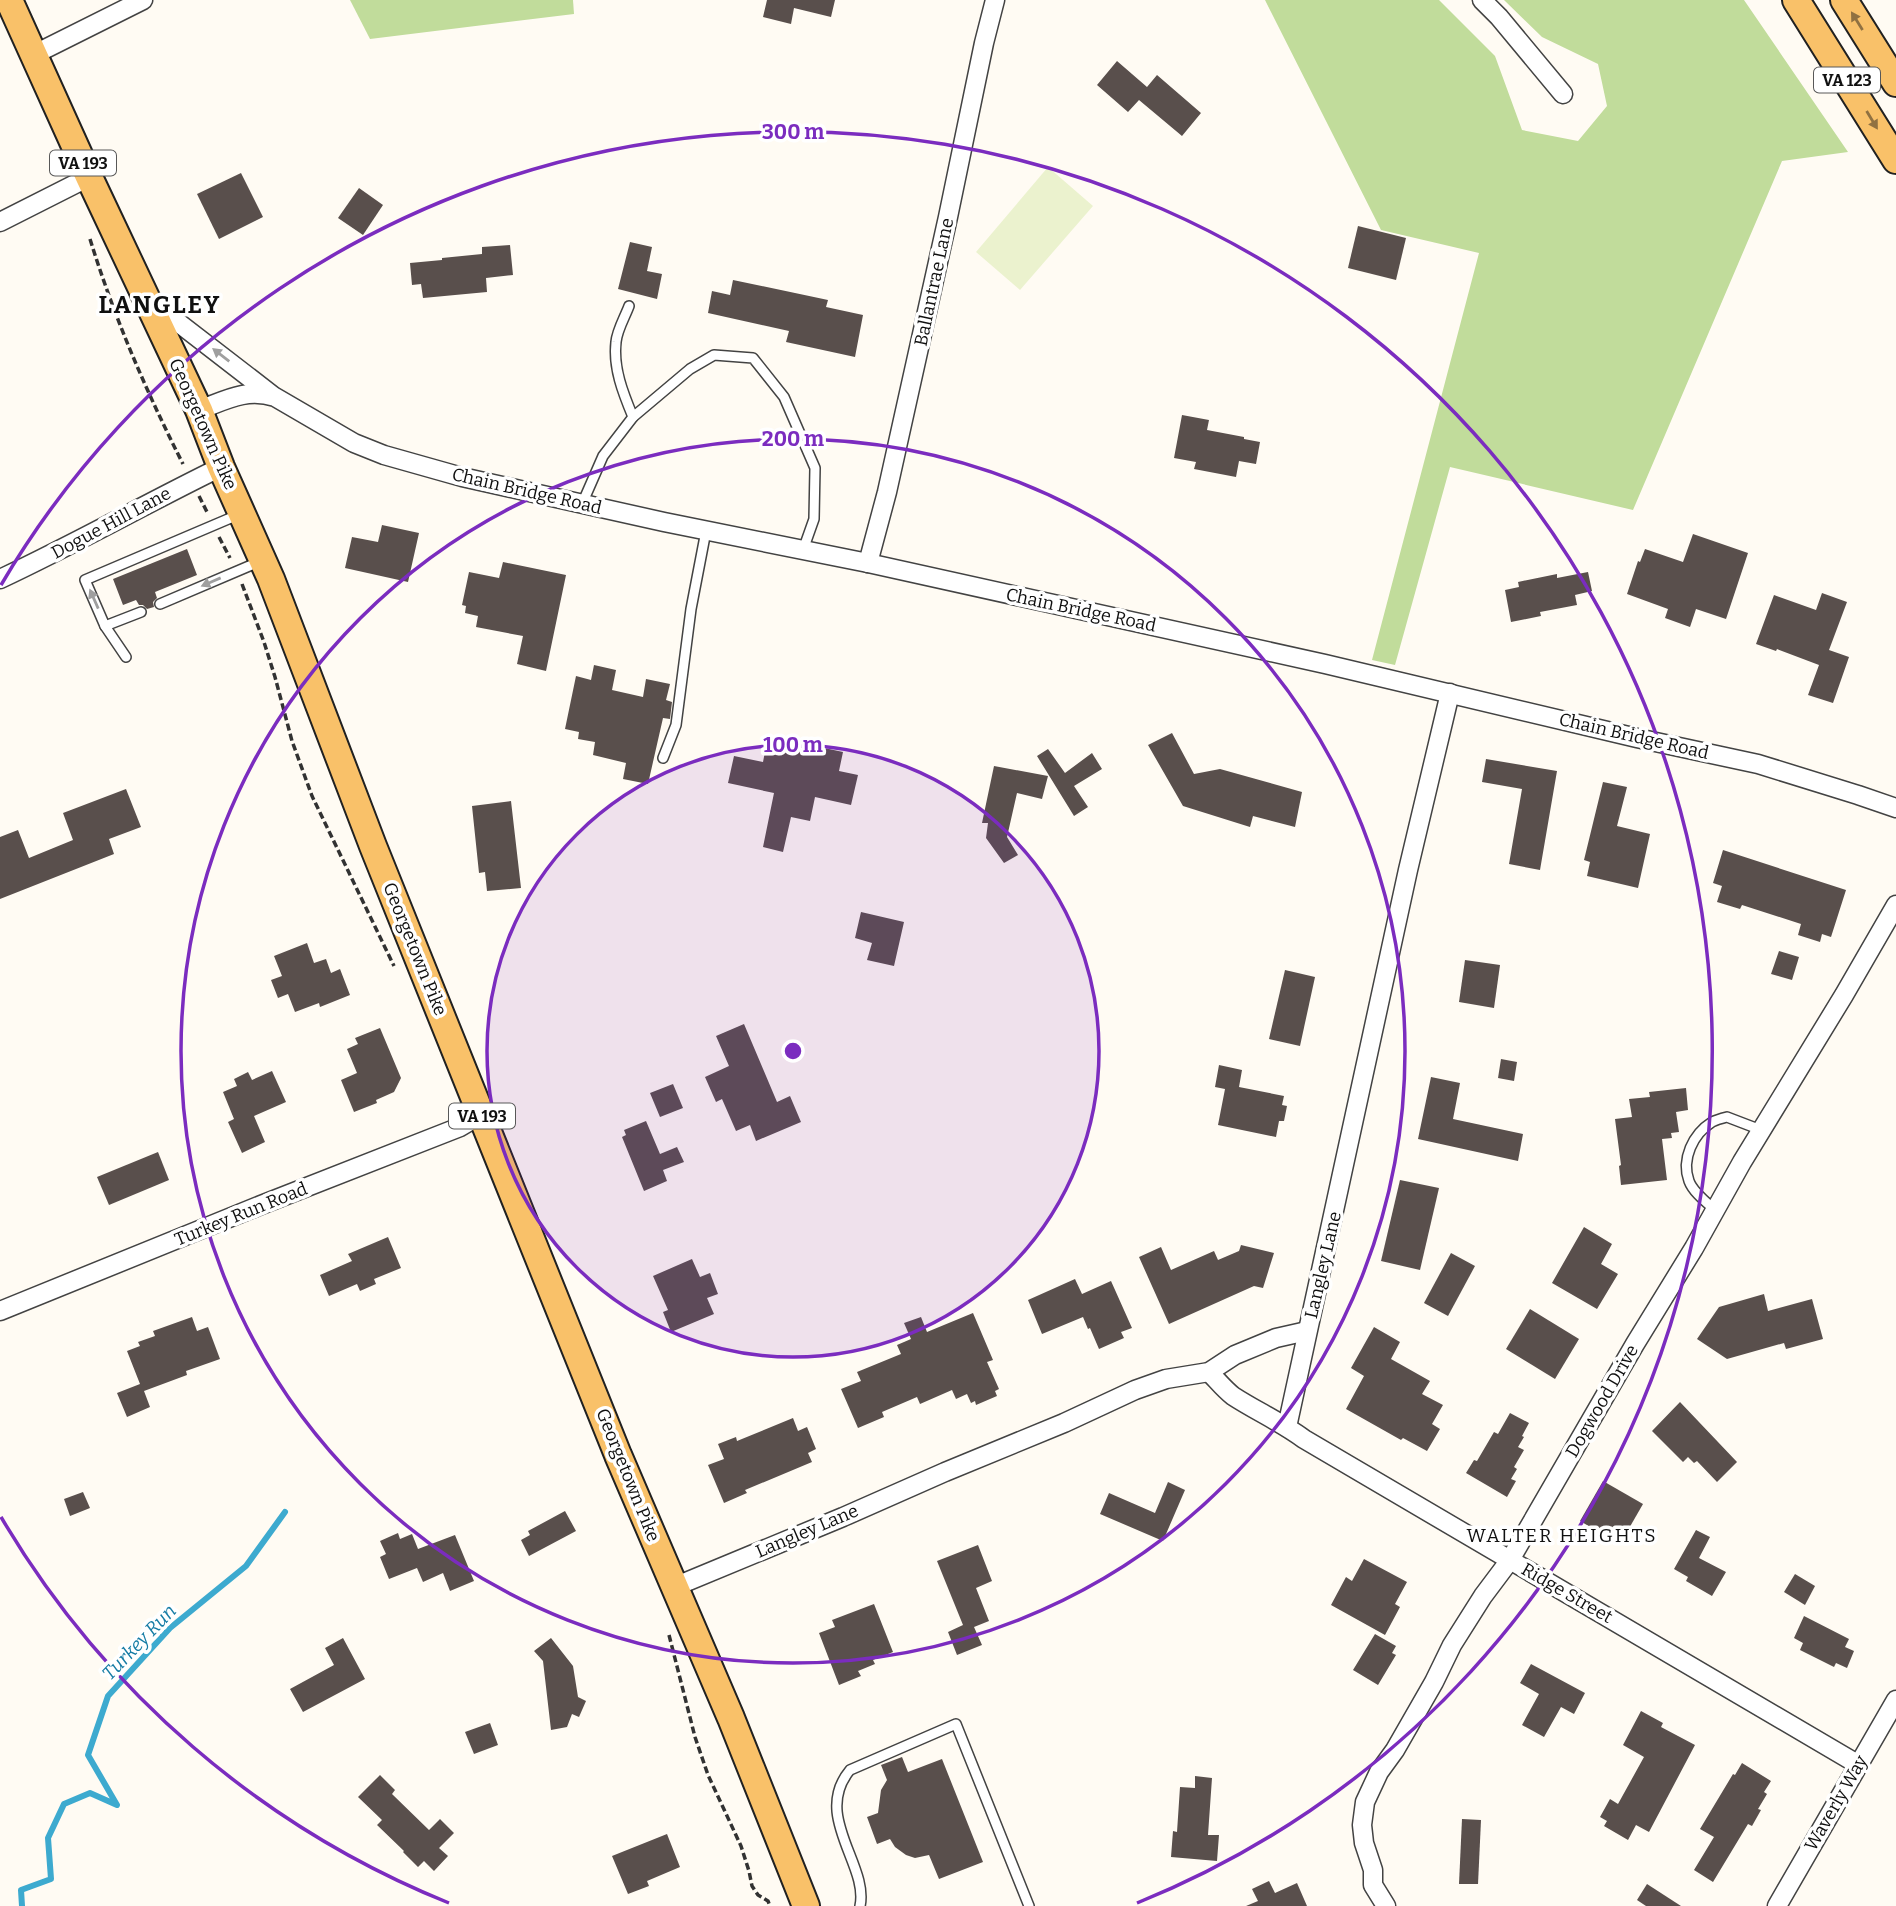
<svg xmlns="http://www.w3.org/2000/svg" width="1896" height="1906" font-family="Bitter,serif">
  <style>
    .forest { fill: #c1dc9b }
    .pitch { fill: #ebf2ce }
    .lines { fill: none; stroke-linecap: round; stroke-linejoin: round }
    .stream { stroke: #3daacf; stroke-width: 6 }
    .building { fill: #594f4c }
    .service-casing { stroke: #434343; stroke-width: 12 }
    .minor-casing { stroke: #434343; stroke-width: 21 }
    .primary-casing { stroke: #212121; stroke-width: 30 }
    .path { stroke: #323232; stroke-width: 3.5; stroke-dasharray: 7 3.5; stroke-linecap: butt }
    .service { stroke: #fff; stroke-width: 9 }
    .minor { stroke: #fff; stroke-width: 18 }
    .primary { stroke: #f9c169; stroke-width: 26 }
    .oneway { fill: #907141 }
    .oneway2 { fill: #9f9f9f }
    .ring { fill: none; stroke: #7b2cbf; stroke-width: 3.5 }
    .labels { text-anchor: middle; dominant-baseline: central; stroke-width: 7; stroke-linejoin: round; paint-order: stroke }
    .shield { fill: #fff; stroke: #585858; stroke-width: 2 }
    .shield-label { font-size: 16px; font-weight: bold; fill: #101010 }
    .street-label { font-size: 18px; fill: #101010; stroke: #fff }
    .neighbourhood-label { font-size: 19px; letter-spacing: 2px; fill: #101010; stroke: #fff }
    .water-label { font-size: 19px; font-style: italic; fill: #167ca5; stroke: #fff }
    .district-label { font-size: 24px; font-weight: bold; letter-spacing: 2px; fill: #101010; stroke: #fff }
    .centre { fill: #7b2cbf; stroke: #fff; stroke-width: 3.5 }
    .ring-label { font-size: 21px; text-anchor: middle; font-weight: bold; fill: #7b2cbf; stroke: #fff; stroke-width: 7; stroke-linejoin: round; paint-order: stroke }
  </style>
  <rect width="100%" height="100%" fill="#fffbf3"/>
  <!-- forest -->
  <g class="forest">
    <polygon points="350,0 573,0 574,14 370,39"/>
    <polygon points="1265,0 1439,0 1495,56 1522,130 1578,141 1607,106 1598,64 1542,37 1504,0 1744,0 1848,152 1782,161 1633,510 1450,467 1395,665 1372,660 1479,253 1381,230"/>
  </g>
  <!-- pitch -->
  <polygon class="pitch" points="1048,167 1093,206 1020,290 976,252"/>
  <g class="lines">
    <!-- stream -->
    <polyline class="stream" points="22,1906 21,1890 51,1879 48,1838 64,1804 90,1793 117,1805 88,1755 108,1696 170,1628 246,1566 285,1512"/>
  </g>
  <!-- building -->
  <g class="building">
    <polygon points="767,0 835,0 831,17 794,8 791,24 763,17"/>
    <polygon points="1117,61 1147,87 1157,75 1201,113 1182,136 1139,100 1128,112 1097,85"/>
    <polygon points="241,173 263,217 219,239 197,194"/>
    <polygon points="359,188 383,205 363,235 338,218"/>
    <polygon points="1358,226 1406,238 1396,280 1348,268"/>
    <polygon points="630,242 652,247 647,271 662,274 657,299 618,289"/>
    <polygon points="510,245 513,275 486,278 487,292 423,298 421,284 412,285 410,263 442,260 442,258 482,254 482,247"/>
    <polygon points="733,280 828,300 826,307 863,315 855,357 786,342 789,331 708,313 712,291 730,295"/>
    <polygon points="1182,415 1209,420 1207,430 1244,437 1244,439 1260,442 1256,464 1239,461 1236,477 1194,469 1196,462 1174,458"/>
    <polygon points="382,525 419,533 408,582 345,568 352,537 378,542"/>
    <polygon points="1693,534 1748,553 1726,619 1696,609 1690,627 1665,618 1668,609 1627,594 1638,561 1640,562 1645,549 1683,562"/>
    <polygon points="187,549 197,575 155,592 157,598 153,602 154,607 147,609 143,605 139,605 136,600 123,605 113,579"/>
    <polygon points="503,562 566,575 546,671 517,664 523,636 476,627 478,616 465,613 466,606 462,605 469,572 499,578"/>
    <polygon points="1588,572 1592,591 1575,595 1577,605 1540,612 1541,616 1511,622 1505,590 1519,587 1518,582 1557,574 1557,578"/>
    <polygon points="1822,593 1847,602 1829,650 1849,657 1833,703 1808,695 1819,665 1777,649 1776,651 1756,644 1774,595 1816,610"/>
    <polygon points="594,665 616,670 612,690 643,697 646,679 670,684 666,700 672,702 670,719 663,718 648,784 623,779 626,763 593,755 595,742 578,739 579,732 565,729 576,676 591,680"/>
    <polygon points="1172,733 1194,774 1220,769 1302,792 1295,827 1253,816 1250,827 1183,806 1148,745"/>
    <polygon points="768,736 843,752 839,771 858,775 851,805 815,797 810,821 791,817 783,852 763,847 774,793 728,783 734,756 763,762"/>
    <polygon points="1048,749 1065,773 1092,753 1102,769 1074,786 1088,807 1074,816 1037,756"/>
    <polygon points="1486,759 1557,771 1540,870 1509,864 1522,789 1482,782"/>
    <polygon points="994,766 1048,776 1042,799 1017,793 1007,837 1018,855 1004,863 986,838 988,823 982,823"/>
    <polygon points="1603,782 1627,787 1617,826 1650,834 1638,888 1587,876 1590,862 1584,860"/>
    <polygon points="126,789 141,827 109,839 114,854 0,899 0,837 18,830 29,858 73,840 63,813"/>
    <polygon points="511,801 521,888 487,891 485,872 479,873 472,806"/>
    <polygon points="1723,850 1846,890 1831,937 1822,934 1820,942 1798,935 1801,924 1742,905 1740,909 1717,902 1722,886 1713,883"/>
    <polygon points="861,912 904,922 894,966 867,960 872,943 855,938"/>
    <polygon points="307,943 314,963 326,959 331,973 340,969 350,995 320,1007 319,1003 295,1012 288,994 278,998 271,980 282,976 274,956"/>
    <polygon points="1779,951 1799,957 1792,980 1771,974"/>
    <polygon points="1465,960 1500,965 1494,1008 1459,1002"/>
    <polygon points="1285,970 1315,977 1300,1046 1269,1039"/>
    <polygon points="744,1024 777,1102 790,1096 801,1122 756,1141 750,1125 736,1131 722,1099 716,1102 705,1077 729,1066 716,1036"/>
    <polygon points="380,1028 401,1078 394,1092 376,1100 377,1103 354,1112 341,1080 357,1073 347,1049 358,1044 355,1038"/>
    <polygon points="1501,1059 1517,1062 1514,1081 1498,1078"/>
    <polygon points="1219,1065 1242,1070 1239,1087 1284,1096 1282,1105 1287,1106 1284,1121 1279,1121 1276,1137 1218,1125 1225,1089 1215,1087"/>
    <polygon points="272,1071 286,1102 254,1116 265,1142 242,1153 228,1122 234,1119 223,1092 237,1086 234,1079 248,1072 252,1080"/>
    <polygon points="1431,1077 1460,1083 1453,1119 1523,1134 1518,1161 1418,1139"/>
    <polygon points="673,1084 683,1108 660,1117 650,1093"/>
    <polygon points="1686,1088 1688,1110 1676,1112 1679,1132 1671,1133 1672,1138 1662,1139 1667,1180 1621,1185 1619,1166 1621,1165 1615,1119 1632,1117 1629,1099 1650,1097 1649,1092"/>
    <polygon points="646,1121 660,1154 677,1147 684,1162 663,1170 667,1181 644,1191 622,1137 626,1135 624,1130"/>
    <polygon points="158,1152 169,1180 109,1205 97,1177"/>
    <polygon points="1400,1180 1439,1188 1420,1270 1381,1261"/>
    <polygon points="1584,1227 1612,1244 1601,1264 1618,1274 1597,1309 1552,1283"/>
    <polygon points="388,1237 401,1268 374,1279 376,1284 360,1291 357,1284 329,1296 320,1275 352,1261 348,1254"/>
    <polygon points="1241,1245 1274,1253 1263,1288 1254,1286 1169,1324 1139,1257 1161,1247 1171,1270 1214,1251 1218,1260 1239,1251"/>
    <polygon points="1451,1253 1475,1266 1448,1316 1424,1303"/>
    <polygon points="692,1259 700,1277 710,1273 718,1294 707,1298 714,1314 671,1332 663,1312 668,1310 653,1276"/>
    <polygon points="1075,1279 1082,1294 1111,1281 1132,1328 1121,1332 1124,1338 1099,1349 1090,1328 1088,1329 1083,1317 1042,1334 1028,1300"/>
    <polygon points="1764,1294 1768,1311 1812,1299 1823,1339 1786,1349 1784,1343 1727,1359 1697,1339 1719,1307"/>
    <polygon points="1530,1309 1579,1339 1555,1379 1506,1349"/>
    <polygon points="973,1313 993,1360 987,1362 999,1389 995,1391 997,1396 976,1405 975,1401 971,1403 967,1394 956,1399 952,1390 920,1404 917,1397 882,1412 884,1417 858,1428 841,1389 861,1381 857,1372 901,1354 897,1345 911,1339 904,1323 921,1317 927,1332"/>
    <polygon points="192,1317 197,1331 208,1327 220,1359 186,1371 187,1375 144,1391 150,1407 127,1417 117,1393 140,1384 127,1351 140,1346 138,1342 155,1336 153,1331"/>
    <polygon points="1374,1327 1400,1342 1391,1359 1430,1381 1422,1394 1443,1405 1432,1424 1440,1429 1427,1451 1403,1438 1401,1440 1346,1409 1364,1376 1351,1368"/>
    <polygon points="1680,1402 1737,1462 1717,1482 1697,1461 1694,1463 1688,1457 1683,1462 1652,1431"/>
    <polygon points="1510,1413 1529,1423 1522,1436 1524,1437 1518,1447 1524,1450 1514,1467 1517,1469 1511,1479 1516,1481 1507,1497 1466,1473 1474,1460 1477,1461 1494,1432 1498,1434"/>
    <polygon points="793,1418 798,1431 807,1427 816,1449 808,1453 812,1462 745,1490 747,1493 724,1503 708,1465 724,1459 718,1444 736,1437 737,1441"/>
    <polygon points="1603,1481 1643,1504 1620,1544 1580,1521"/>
    <polygon points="1168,1482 1185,1490 1163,1541 1100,1514 1109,1493 1155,1513"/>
    <polygon points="83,1492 90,1508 70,1516 64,1499"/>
    <polygon points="565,1511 576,1531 529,1556 521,1540 530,1535 528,1531"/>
    <polygon points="1696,1530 1710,1537 1699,1558 1726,1572 1712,1596 1686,1581 1688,1577 1674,1569"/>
    <polygon points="398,1533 400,1539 412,1534 418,1549 455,1535 474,1581 450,1591 443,1573 423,1582 417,1568 389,1579 380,1557 386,1554 380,1541"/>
    <polygon points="978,1545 992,1581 976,1588 989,1621 974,1627 982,1645 957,1655 948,1632 963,1625 937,1561"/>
    <polygon points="1364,1559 1407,1582 1395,1604 1400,1607 1385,1635 1331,1605 1346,1577 1352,1581"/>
    <polygon points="1795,1574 1815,1586 1805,1605 1784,1592"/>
    <polygon points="874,1604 893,1652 873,1660 875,1664 858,1671 861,1676 839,1685 819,1633 835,1627 832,1620"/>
    <polygon points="1804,1616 1849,1639 1845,1647 1854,1651 1847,1668 1836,1663 1834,1667 1800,1650 1803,1643 1794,1638"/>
    <polygon points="1375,1634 1396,1646 1392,1653 1396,1655 1378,1685 1353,1670"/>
    <polygon points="343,1638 365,1679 303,1712 290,1689 334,1665 325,1648"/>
    <polygon points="551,1638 573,1666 578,1697 586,1701 579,1717 572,1714 567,1727 551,1730 543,1661 534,1651"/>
    <polygon points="1531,1664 1585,1693 1574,1714 1561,1707 1544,1737 1522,1725 1539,1694 1520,1683"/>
    <polygon points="1641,1711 1663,1723 1661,1727 1695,1745 1649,1832 1636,1825 1628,1840 1604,1826 1607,1821 1600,1817 1610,1799 1618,1804 1644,1757 1623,1745"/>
    <polygon points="490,1723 498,1745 474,1754 465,1732"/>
    <polygon points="902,1757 908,1772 942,1759 983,1862 939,1879 929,1855 915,1858 906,1855 895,1847 890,1839 877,1844 867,1817 878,1813 881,1790 887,1780 881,1765"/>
    <polygon points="1742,1763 1771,1781 1764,1792 1767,1794 1758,1809 1761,1810 1752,1826 1748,1824 1713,1882 1694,1870 1714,1837 1700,1829 1733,1774 1735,1775"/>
    <polygon points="380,1775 395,1790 392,1794 429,1830 440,1819 454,1833 439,1848 448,1856 434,1871 424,1861 418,1867 403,1852 404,1851 377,1825 382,1820 358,1797"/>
    <polygon points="1195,1776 1212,1778 1208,1835 1219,1835 1217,1861 1171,1857 1173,1831 1177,1832 1180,1787 1195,1788"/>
    <polygon points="1462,1819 1481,1820 1478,1884 1459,1884"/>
    <polygon points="667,1834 680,1867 647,1881 649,1886 628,1894 612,1856"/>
    <polygon points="1269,1881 1275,1893 1297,1883 1307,1906 1246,1906 1258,1901 1252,1889"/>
    <polygon points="1647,1884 1681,1906 1646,1906 1637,1900"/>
  </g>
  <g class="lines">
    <defs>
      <g id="service">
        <polyline points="633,417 690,369 714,355 753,358 784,397 815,468 814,519 803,550"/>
        <path d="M 582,504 L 603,456 L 633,417 C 623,393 613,368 616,342 C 617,330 625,317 629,306"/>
        <polyline points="160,604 261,561"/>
        <polyline points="141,612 105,626 85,580 240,514"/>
        <polyline points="105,626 126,657"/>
        <polyline points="663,758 676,725 691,609 706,531"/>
        <path d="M 1715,1210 C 1706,1202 1693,1192 1689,1181 C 1681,1159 1693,1134 1712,1122 C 1716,1120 1723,1118 1727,1117 L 1761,1130"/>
        <path d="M 860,1906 C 869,1865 812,1816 850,1770 L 956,1724 L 1029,1906"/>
      </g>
      <g id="minor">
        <polyline points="1482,0 1499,17 1563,94"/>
        <polyline points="33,55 143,0"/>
        <polyline points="0,222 89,177"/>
        <polyline points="159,325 173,322 180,324 272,395"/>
        <path d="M 199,410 C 226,400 246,388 275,397 L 354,443 L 384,455 L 462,477 L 664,522 L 868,563 L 1325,664 L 1637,738 L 1758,764 L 1858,795 L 1896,808"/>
        <polyline points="868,563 887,492 948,217 984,43 995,0"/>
        <path d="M 0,579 C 75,544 147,503 221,467"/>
        <polyline points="0,1311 261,1205 460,1127 482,1114"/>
        <path d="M 1209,1372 C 1217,1380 1224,1389 1233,1396 C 1256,1411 1281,1422 1304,1439 L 1859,1765"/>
        <polyline points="1287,1427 1408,870 1450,693"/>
        <polyline points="674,1587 843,1517 945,1472 1064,1423 1135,1390 1166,1379 1209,1372 1235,1355 1276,1338 1307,1331"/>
        <polyline points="1386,1906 1373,1885 1373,1870 1364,1843 1362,1825 1365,1802 1379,1772 1395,1750 1434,1682 1452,1645 1483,1596 1510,1560 1635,1344 1694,1248 1742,1162 1844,995 1896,905"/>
        <polyline points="1777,1906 1896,1700"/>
      </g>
      <g id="primary">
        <polyline points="9,0 89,177 199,410 221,467 271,579 373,846 618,1455 731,1718 806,1906"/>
        <polyline points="1796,0 1896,160"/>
        <polyline points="1844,0 1896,83"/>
      </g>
    </defs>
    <!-- service casing -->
    <use href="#service" class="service-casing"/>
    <!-- minor casing -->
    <use href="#minor" class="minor-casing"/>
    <!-- primary casing -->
    <use href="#primary" class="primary-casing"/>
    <!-- path -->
    <g class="path">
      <path d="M 90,239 C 114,317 146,391 183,464"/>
      <polyline points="199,496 208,514"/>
      <polyline points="219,537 230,558"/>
      <polyline points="242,584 264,642 275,677 292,741 312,796 394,966"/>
      <polyline points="669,1635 695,1737 708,1775 741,1846 749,1871 752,1886 758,1895 768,1901 770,1906"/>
    </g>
    <!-- service -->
    <use href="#service" class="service"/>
    <!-- minor -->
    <use href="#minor" class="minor"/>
    <!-- primary -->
    <use href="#primary" class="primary"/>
  </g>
  <!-- one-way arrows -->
  <defs><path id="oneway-solid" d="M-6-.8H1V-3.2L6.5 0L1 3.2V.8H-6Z" transform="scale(1.75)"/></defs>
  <g class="oneway">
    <use href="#oneway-solid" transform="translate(1857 21) rotate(-122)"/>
    <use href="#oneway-solid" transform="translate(1872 120) rotate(59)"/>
  </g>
  <g class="oneway2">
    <use href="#oneway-solid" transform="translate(221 355) rotate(-142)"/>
    <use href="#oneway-solid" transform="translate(211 582) rotate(157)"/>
    <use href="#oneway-solid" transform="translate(94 599) rotate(-114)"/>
  </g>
  <!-- distance rings -->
  <circle cx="793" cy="1051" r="306" fill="#7b2cbf" fill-opacity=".12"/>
  <g class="ring">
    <circle cx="793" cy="1051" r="306"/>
    <circle cx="793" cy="1051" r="612"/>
    <path d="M449 1903A919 919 0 0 1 1 1517M1 585A919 919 0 1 1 1137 1903"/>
  </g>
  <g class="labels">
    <!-- shield labels -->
    <g class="shield">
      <rect x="1814" y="67.5" width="66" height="25" rx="5"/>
      <rect x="50" y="150.5" width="66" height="25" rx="5"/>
      <rect x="449" y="1103.5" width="66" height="25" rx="5"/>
    </g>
    <g class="shield-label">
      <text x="1847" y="80">VA 123</text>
      <text x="83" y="163">VA 193</text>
      <text x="482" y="1116">VA 193</text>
    </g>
    <!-- street labels -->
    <g class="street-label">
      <text transform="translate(934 282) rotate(-78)">Ballantrae Lane</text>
      <text transform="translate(203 424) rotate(66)">Georgetown Pike</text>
      <text transform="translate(527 491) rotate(13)">Chain Bridge Road</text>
      <text transform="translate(111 523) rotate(-28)">Dogue Hill Lane</text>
      <text transform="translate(1081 610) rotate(12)">Chain Bridge Road</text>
      <text transform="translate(1634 736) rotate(13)">Chain Bridge Road</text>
      <text transform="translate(415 949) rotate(68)">Georgetown Pike</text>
      <text transform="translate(241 1214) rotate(-22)">Turkey Run Road</text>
      <text transform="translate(1323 1265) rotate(-77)">Langley Lane</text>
      <text transform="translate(1602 1401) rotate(-60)">Dogwood Drive</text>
      <text transform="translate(628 1475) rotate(68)">Georgetown Pike</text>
      <text transform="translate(807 1531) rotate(-23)">Langley Lane</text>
      <text transform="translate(1567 1593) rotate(30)">Ridge Street</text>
      <text transform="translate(1836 1803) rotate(-60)">Waverly Way</text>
    </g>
    <!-- neighbourhood labels -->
    <g class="neighbourhood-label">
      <text x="1562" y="1535">WALTER HEIGHTS</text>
    </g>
    <!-- water labels -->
    <g class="water-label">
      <text transform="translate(139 1642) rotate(-46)">Turkey Run</text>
    </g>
    <!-- district labels -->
    <g class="district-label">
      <text x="160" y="305">LANGLEY</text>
    </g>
  </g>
  <circle cx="793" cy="1051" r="10" class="centre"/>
  <g class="ring-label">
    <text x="793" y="139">300 m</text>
    <text x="793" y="446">200 m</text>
    <text x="793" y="752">100 m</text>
  </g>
</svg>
